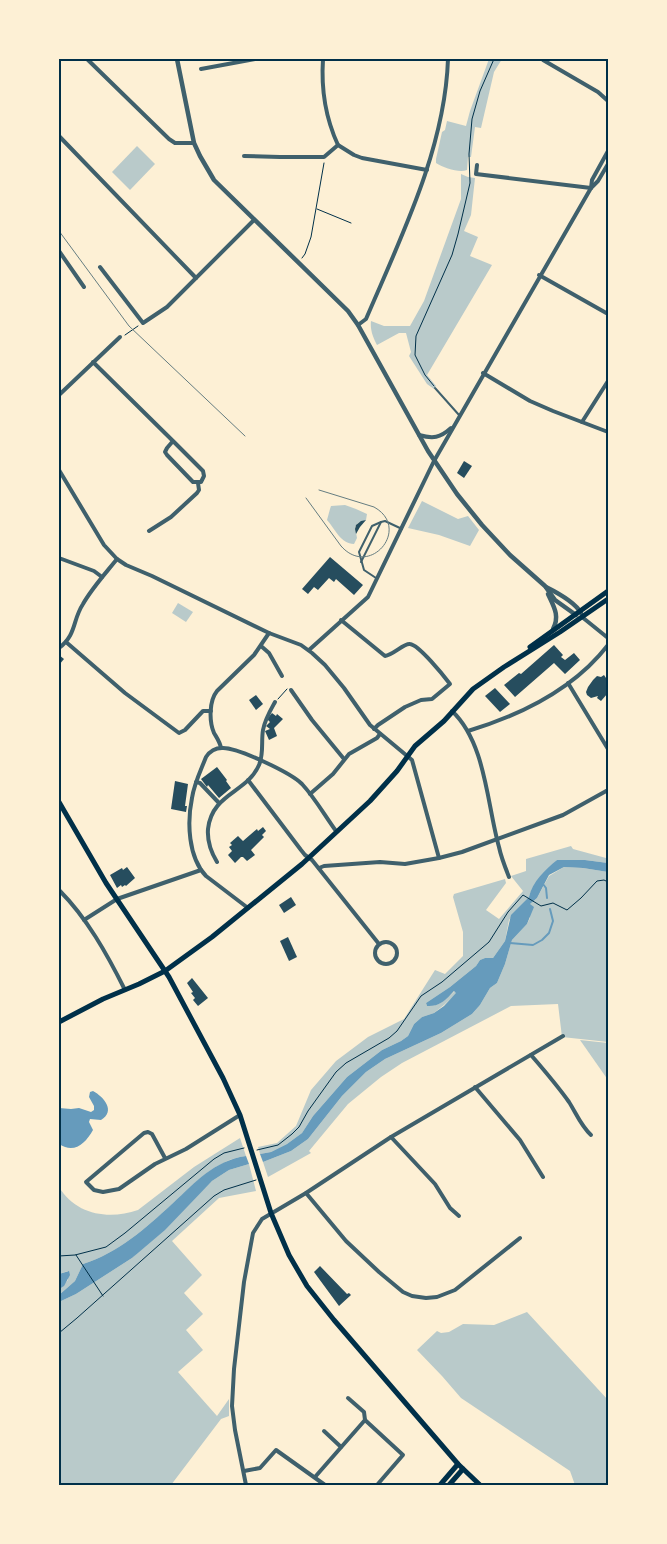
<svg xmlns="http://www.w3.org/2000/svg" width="667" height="1544" font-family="'IBM Plex Sans',sans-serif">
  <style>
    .green { fill: #b9caca }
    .water { fill: #669bbc }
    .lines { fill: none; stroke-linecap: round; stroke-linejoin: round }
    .stream { stroke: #669bbc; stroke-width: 2 }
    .building { fill: #264d5e }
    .path { stroke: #003049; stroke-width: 1 }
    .service { stroke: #3f606c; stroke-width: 2 }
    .minor { stroke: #3f606c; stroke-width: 4 }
    .tertiary { stroke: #3f606c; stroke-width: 4.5 }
    .secondary { stroke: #003049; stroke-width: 5 }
    .tram { stroke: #657d81; stroke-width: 1 }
    .neatline { fill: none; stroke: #003049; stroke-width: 2 }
  </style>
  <rect width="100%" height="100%" fill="#fdf0d5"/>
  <!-- green -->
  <g class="green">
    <path d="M 489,59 L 502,59 L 494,72 L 481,128 L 475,127 L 471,157 L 468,157 L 467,170 C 459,173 444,168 436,163 L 436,159 L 442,132 L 445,130 L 447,121 L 466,126 L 470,111 Z"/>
    <polygon points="137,146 155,164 130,190 112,172"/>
    <path d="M 461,174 L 468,177 L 475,178 L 471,215 L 464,231 L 478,237 L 470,256 L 492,265 L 427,375 L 436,386 L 434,389 L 427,384 L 409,356 L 411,352 L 406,333 L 399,333 L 377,345 C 373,337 370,330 371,321 L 384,326 L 410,326 L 424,301 L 461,199 Z"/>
    <polygon points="422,501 458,519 468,516 479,530 470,546 439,535 408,528"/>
    <path d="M 345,505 L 356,509 L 367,514 L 366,520 L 358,523 L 355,527 L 357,538 L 354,544 C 341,544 335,529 327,520 L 330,509 L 331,506 Z"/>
    <polygon points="178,603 193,612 186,622 172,613"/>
    <path d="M 571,846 L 573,849 L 606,858 L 608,857 L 608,863 L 585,860 L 557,860 C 548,871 532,883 529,897 L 509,920 L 505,941 L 493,958 L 485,958 L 480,960 L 476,966 L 450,987 L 426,1003 L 427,1006 C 439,1007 446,999 455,991 L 457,993 L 444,1005 L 434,1013 L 422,1017 L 414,1024 L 408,1036 L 401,1041 L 382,1050 L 347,1077 L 313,1116 L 302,1133 L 287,1144 L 271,1152 L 260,1154 L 258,1147 L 277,1143 L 296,1126 L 311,1090 L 336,1061 L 368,1037 L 404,1019 L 435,970 L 445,974 L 463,956 L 463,932 L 453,897 L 454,894 L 505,879 L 506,883 L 486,910 L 499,919 L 523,891 L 511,876 L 526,871 L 526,859 Z"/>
    <polygon points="564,867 583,868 608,872 608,1042 562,1037 558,1004 511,1006 402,1063 381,1077 348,1104 309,1151 311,1153 268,1177 263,1162 291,1151 308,1139 342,1096 366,1072 385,1059 441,1033 472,1014 480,1005 490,988 497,983 505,964 512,940 527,924 530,918 530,904 537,898 549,876"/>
    <polygon points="580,1040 608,1043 608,1080"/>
    <path d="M 240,1138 L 246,1156 C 215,1160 195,1183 173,1203 C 146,1228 118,1253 83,1264 L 75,1281 L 59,1295 L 59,1289 L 68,1280 L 68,1271 L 59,1274 L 59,1187 C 76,1215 109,1220 138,1210 L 194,1167 Z"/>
    <polygon points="249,1164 256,1191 219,1198 172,1241 202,1275 184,1293 203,1314 186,1330 203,1350 178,1372 217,1416 229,1399 229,1416 221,1419 171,1485 59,1485 59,1302 76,1294 132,1258 212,1181 229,1170"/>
    <polygon points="527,1312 608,1400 608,1485 575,1485 570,1471 461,1398 442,1376 417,1350 437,1331 441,1333 449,1332 463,1324 494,1325"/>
  </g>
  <!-- water -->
  <g class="water">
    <path d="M 557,860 L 585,860 L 608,863 L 608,872 L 583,868 L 564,867 L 549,875 L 537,898 L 530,904 L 534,907 L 527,924 L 512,940 L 505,964 L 497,983 L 490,988 L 480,1005 L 472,1014 L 441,1033 L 385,1059 L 366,1072 L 342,1096 L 308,1139 L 291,1151 L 263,1162 L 260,1154 L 271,1152 L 287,1144 L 302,1133 L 313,1116 L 347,1077 L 382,1050 L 401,1041 L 408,1036 L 414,1024 L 422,1017 L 434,1013 L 444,1006 L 456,993 L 454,991 C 446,1000 439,1007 427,1006 L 426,1003 L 450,987 L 476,966 L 480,960 L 485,958 L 493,958 L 505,941 L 511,915 L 529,897 C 532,882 546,869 557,860 Z"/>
    <path d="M 93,1091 C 104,1097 116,1111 101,1120 L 90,1119 L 89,1122 L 93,1130 C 85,1144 74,1154 59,1144 L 59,1108 L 71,1109 L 79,1108 L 91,1112 L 94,1110 L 94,1106 L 89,1097 L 90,1092 Z"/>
    <path d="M 246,1156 L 249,1164 L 229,1170 L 212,1181 L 165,1230 L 132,1258 L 76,1294 L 59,1302 L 59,1295 L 75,1281 L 83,1264 C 118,1253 146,1228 173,1203 C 196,1182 213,1161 246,1156 Z"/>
    <polygon points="69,1271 70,1275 64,1286 59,1289 59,1274"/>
  </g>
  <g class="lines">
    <!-- stream -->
    <g class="stream">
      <polyline points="543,884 546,888 547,898"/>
      <polyline points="510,943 533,945 542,940 549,933 553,921 550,909"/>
    </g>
  </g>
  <!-- building -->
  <g class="building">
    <polygon points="464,461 472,466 464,478 457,473"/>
    <polygon points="366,520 360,527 356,534 355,529 356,525 361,521"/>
    <polygon points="330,557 363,585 354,595 336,579 334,582 329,578 318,590 314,587 308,594 302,589"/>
    <polygon points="554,645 563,655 561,657 565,660 574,653 580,660 565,674 554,663 515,697 504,685 519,673 521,674"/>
    <polygon points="59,655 64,659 59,665"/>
    <polygon points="604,675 608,681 608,693 601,701 597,698 598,696 591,698 587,695 586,692 588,687 593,680 597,676 601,677"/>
    <polygon points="495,688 510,704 500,712 485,696"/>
    <polygon points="256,695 263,704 256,710 249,700"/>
    <polygon points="272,713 276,716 277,714 283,719 274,728 277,736 269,740 265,731 270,729 266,726 270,722 267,719"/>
    <polygon points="217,767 227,780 226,781 231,788 219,798 208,785 207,787 201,779"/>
    <polygon points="175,781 188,784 185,806 187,806 186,812 171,809"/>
    <polygon points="263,827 266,831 262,835 264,837 251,850 255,855 247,861 243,857 241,857 235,863 228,855 232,851 229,847 232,845 230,843 238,836 243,841 257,829 258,831"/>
    <polygon points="127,867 135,878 126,886 125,885 122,887 121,885 117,888 110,875 122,868 123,870"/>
    <polygon points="291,897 296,905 284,913 279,905"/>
    <polygon points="288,937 297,957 289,961 280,941"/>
    <polygon points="192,978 208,998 198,1006 193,1000 195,998 191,993 193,992 187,983"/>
    <polygon points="320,1266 347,1294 349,1293 351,1295 339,1306 314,1272"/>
  </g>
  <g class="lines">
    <!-- path -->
    <g class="path">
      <polyline points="317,209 351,223"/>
      <polyline points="302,258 305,254 311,237 324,163"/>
      <polyline points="125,335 138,326"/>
      <polyline points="434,386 425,375 415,355 416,336 452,255 458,234 470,183 469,154 472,119 480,91 494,59"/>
      <polyline points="278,699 287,689"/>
      <polyline points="257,1150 278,1145 292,1134 299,1127 308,1111 336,1072 346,1063 389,1038 397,1031 421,996 442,982 489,942 508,912 523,895 541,906 553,903 567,910 581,898 597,881 604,880 608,882"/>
      <polyline points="76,1255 103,1296"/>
      <polyline points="59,1256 75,1255 106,1247 125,1233 214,1159 224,1153 244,1148"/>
      <polyline points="59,1333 77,1318 214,1196 224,1190 256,1180"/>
    </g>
    <!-- service -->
    <g class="service">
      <polyline points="435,388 459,415"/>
      <polyline points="361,562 381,522"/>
      <polyline points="376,578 364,570 359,552 372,526 381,522 385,521 402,529"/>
    </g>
    <!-- minor -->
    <g class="minor">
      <polyline points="87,59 169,139 175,143 194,143"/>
      <path d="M 323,59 C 321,89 325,117 338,145"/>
      <polyline points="543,60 598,92 608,101"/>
      <polyline points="201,69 255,59"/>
      <polyline points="59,136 196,278"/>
      <polyline points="244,156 280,157 324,157 338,145 354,155 362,158 427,170"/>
      <polyline points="477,165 476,174 591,188"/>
      <polyline points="591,188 598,181 608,164"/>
      <polyline points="59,251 84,287"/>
      <polyline points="100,267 143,323 167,307 254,220"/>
      <polyline points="539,275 608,314"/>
      <path d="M 358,325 L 366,319 C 401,237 445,149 448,59"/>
      <polyline points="93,362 173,441 167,448 165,452 167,455 193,482 201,482 204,476 203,471 173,441"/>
      <polyline points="483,373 530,401 553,411 608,432"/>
      <polyline points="59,395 120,337"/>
      <polyline points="582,422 608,381"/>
      <path d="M 419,435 C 433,439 440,438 451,428"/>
      <polyline points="59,470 104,545 117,559 126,565 152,576 269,633 301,645 312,653 325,665 344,688 370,725 412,760 439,858"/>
      <polyline points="149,531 171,517 197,493 199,490 198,483"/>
      <polyline points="59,558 94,571 102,577"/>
      <polyline points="582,617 608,638"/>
      <path d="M 341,620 L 385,656 C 393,655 404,643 410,644 C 419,645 444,676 450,684 L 432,699 L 421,700 L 405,707 L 378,725 L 374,729"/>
      <polyline points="66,642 125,693 179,733 185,730 203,711 211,711"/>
      <polyline points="261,646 269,653 282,676"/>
      <path d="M 59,648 C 77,634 72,621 83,604 C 92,588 105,574 117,559"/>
      <polyline points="309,650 368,597 434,461 591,188 592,180 608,151"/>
      <polyline points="568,683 608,749"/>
      <polyline points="291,690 312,720 344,759"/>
      <path d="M 452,711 C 486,743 487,805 499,847 C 501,857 505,867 509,877"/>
      <path d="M 468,731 C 521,715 574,689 608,645"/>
      <path d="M 221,748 C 220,742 217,738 214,733 C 209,721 209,701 217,691 L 254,655 L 269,633"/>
      <polyline points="248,780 301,850 305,855 312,860 379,944"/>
      <polyline points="196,782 200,783 219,803"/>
      <polyline points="310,794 333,774 349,754 377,738 380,734"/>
      <path d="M 217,862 C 211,852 207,842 208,829 C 212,793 247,793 259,765 C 264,754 261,741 263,730 C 265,719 270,711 275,702"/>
      <polyline points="319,868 324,866 380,862 405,864 439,858 462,852 563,815 608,790"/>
      <path d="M 59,890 C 87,918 107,954 125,990"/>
      <path d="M 248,908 L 206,876 C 188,857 187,822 192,798 C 194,784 201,770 206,757 C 210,751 215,748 222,748 C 237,747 291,773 302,784 C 315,798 325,816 336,831"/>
      <polyline points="84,920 117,899 201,870"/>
      <circle cx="386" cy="953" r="11"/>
      <path d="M 531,1055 C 544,1070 557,1085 569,1102 C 576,1113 581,1126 591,1135"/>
      <polyline points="475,1087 520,1140 543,1177"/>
      <polyline points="391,1137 435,1184 450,1208 459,1216"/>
      <polyline points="165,1158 152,1134 148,1132 144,1133 86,1182 94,1190 103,1192 119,1189 155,1164 186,1149 240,1115"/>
      <polyline points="306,1193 346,1241 379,1272 403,1292 412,1296 426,1298 437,1297 455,1290 520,1238"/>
      <polyline points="348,1398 364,1412 365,1420"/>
      <polyline points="324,1431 341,1447"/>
      <polyline points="244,1471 260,1468 276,1450 325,1485"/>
      <polyline points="315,1477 365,1420 403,1455 377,1485"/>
      <polyline points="246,1485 235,1430 232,1406 234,1369 244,1282 253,1233 262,1219 306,1193 391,1137 563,1036"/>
    </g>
    <!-- tertiary -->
    <g class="tertiary">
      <polyline points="177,59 194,143 200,156 214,180 348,311 358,325 428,451 457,494 482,525 510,555 545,586 555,600 576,615"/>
      <path d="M 546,587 C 558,593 575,602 581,613"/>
      <path d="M 548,594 C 554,607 560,616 553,629"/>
    </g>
    <!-- secondary -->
    <g class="secondary">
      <polyline points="530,647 608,591"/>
      <polyline points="59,802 106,883 169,977 223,1078 240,1115 271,1213 289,1255 307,1286 334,1320 458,1464 480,1485"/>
      <polyline points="59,1022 103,999 139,984 165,971 212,937 302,864 370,801 397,771 415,746 444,721 473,689 504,667 560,632 608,599"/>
      <polyline points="440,1485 458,1464"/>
      <polyline points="449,1485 463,1469"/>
    </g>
    <!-- tram -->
    <g class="tram">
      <polyline points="59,231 129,326 245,436"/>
      <path d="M 306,498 L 341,546 C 370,579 412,528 374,507 L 319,490"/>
    </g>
  </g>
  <!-- border -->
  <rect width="667" height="1544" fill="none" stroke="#fdf0d5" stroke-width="120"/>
  <rect x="60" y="60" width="547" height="1424" class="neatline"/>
</svg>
